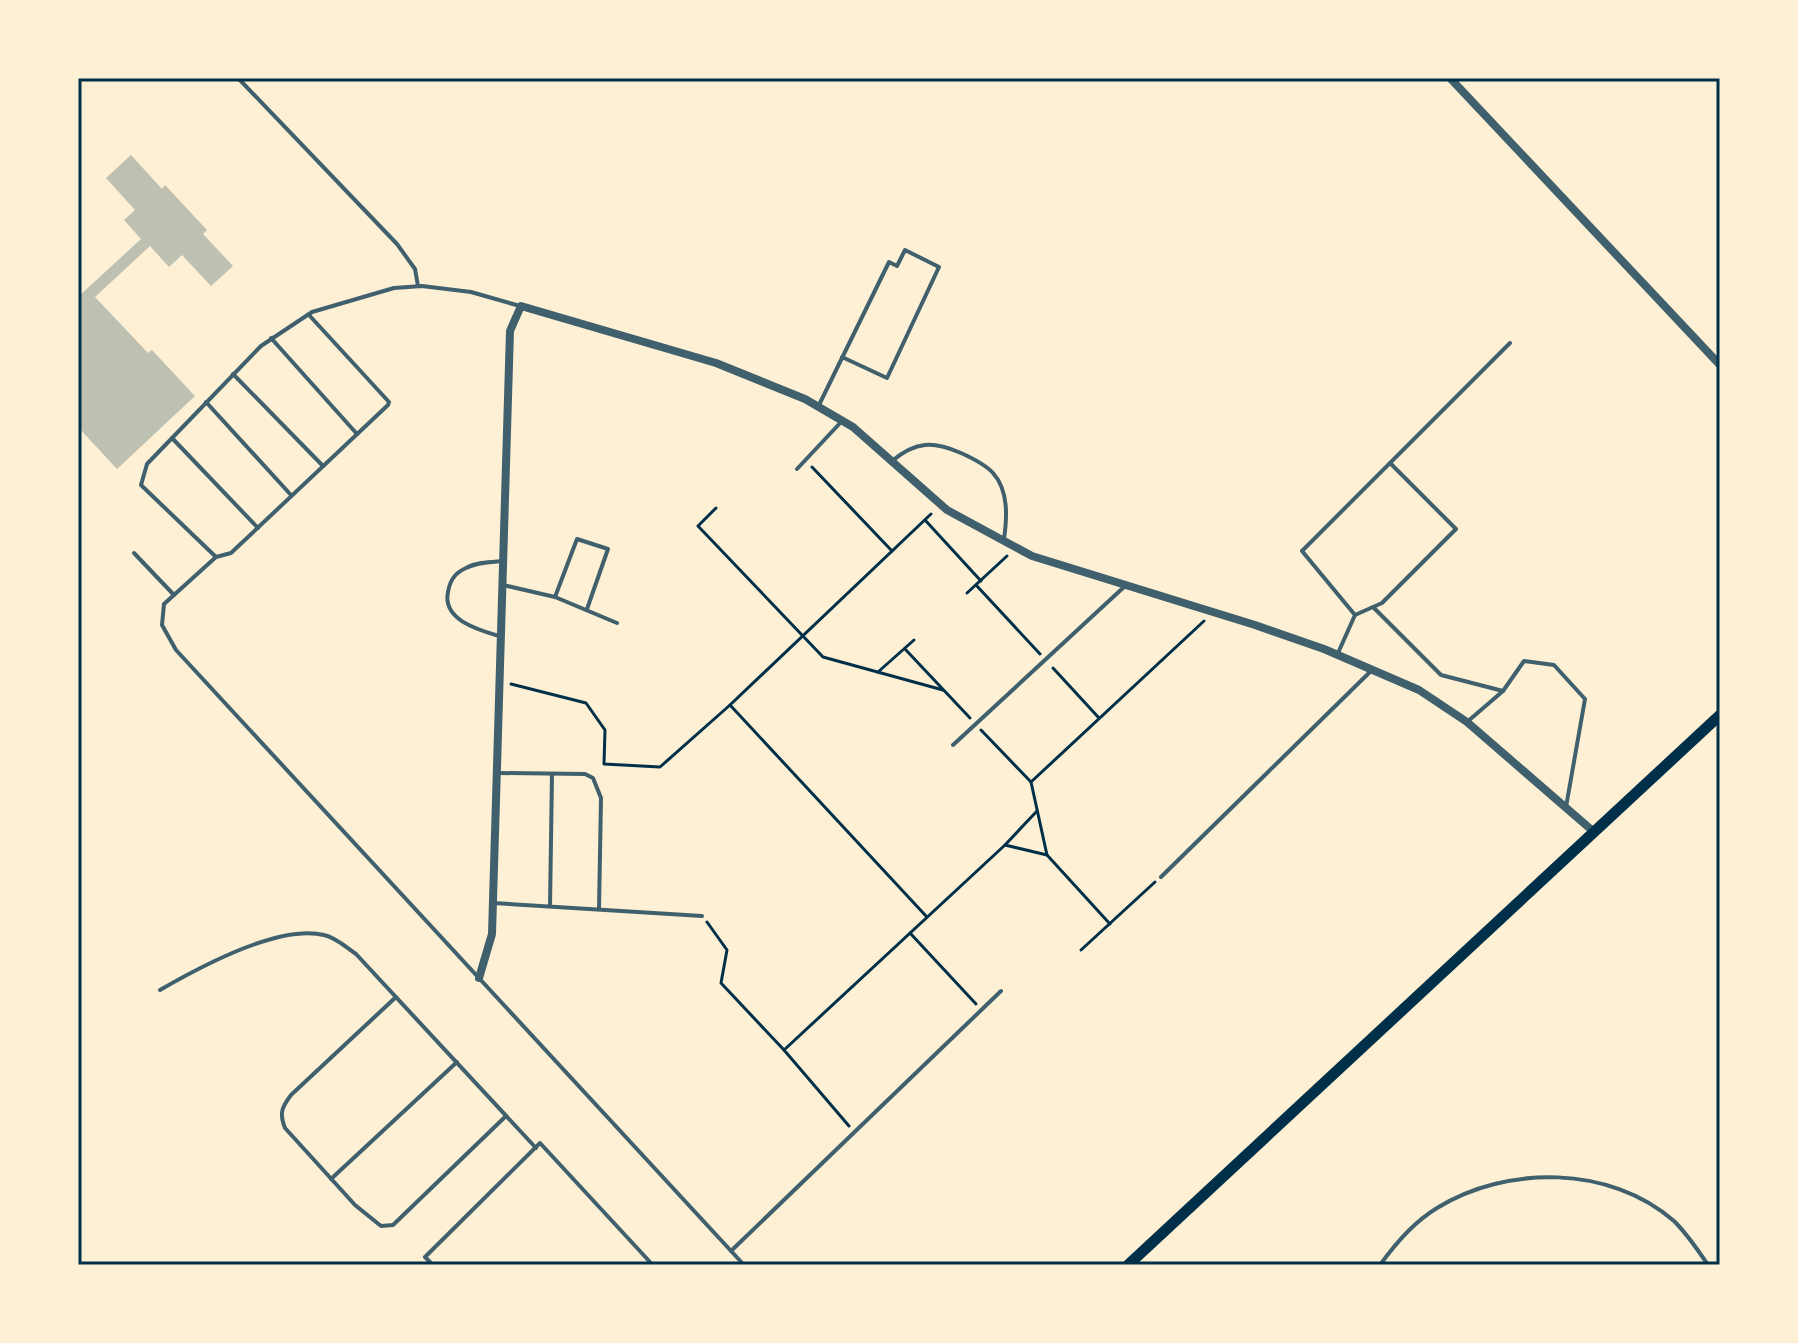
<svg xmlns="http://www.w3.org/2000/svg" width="1798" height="1343" font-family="Lato,sans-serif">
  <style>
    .building { fill: #bec0b2 }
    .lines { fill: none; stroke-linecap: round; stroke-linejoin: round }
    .path { stroke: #003049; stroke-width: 3 }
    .service { stroke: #3f606c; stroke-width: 4 }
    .minor { stroke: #3f606c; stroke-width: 8 }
    .secondary { stroke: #003049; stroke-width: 11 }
    .neatline { fill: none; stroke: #003049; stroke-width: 3 }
  </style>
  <rect width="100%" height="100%" fill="#fdf0d5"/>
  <!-- building -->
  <polygon class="building" points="131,155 162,189 165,185 207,230 203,234 233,266 211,286 182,255 169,267 150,246 95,297 148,353 152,350 195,396 117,469 78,427 78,297 141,239 124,220 135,210 106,178"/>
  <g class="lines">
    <!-- path -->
    <g class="path">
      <polyline points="812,467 892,551"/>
      <polyline points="716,508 698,526 823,657 943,690"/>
      <polyline points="925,520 981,581"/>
      <polyline points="976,585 1040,654"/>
      <polyline points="967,593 1007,556"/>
      <polyline points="905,649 970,718"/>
      <polyline points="1053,668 1099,718"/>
      <polyline points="878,672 914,640"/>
      <polyline points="511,684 586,703 605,730 604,764 660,767 730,705 931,514"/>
      <polyline points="730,705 926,916"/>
      <polyline points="981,730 1031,782 1047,855 1110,924"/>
      <polyline points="1031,782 1204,621"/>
      <polyline points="1005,845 1047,855"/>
      <polyline points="707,922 727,950 721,983 784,1050 849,1126"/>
      <polyline points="910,933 976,1004"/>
      <polyline points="1081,950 1155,882"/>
      <polyline points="784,1050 1005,845 1037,811"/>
    </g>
    <!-- service -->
    <g class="service">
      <polyline points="238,78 397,244 415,269 418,286"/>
      <polyline points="520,306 471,292 422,286 394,288 312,312 261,346 147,464 141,485 216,557 164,604 162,625 176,650 744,1265"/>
      <polyline points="271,338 357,434"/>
      <polyline points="233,374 323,466"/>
      <polyline points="206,402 291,495"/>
      <polyline points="818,407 889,262 897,266 905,250 939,267 887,378 842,357"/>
      <polyline points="172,438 258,528"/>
      <path d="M 892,461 C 916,441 933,441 961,453 C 972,458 985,464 993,473 C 1009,491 1007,518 1004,539"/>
      <polyline points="797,469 842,421"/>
      <polyline points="134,553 174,595"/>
      <polyline points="216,557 231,553 388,405 389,402 309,315"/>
      <polyline points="503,585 555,597 617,623"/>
      <polyline points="555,597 577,539 608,549 587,609"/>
      <polyline points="1373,607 1441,675 1503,691"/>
      <polyline points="1355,615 1382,603 1456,529 1390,463"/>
      <path d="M 499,636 C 479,630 442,620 448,592 C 450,580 455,573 466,568 C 477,562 491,562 503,561"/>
      <polyline points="1338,653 1355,615 1302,551 1510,343"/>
      <polyline points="1467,722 1503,691 1524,661 1554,665 1585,699 1566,807"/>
      <polyline points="953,745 1124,587"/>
      <polyline points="499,773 585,774 593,778 601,798 599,909"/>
      <polyline points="1161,877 1372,670"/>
      <polyline points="493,903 702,916"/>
      <polyline points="550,906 552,774"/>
      <path d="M 160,990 C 198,968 279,924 324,935 C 335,937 346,947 356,954 L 536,1148"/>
      <path d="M 396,997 L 291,1095 C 282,1107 279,1113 285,1128 L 355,1205 L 381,1226 L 393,1225 L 506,1116"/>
      <polyline points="331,1179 457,1062"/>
      <polyline points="731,1251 1001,991"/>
      <polyline points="433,1265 425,1257 540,1143 650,1262 647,1265"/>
      <path d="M 1380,1265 C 1395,1244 1414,1222 1437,1208 C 1507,1165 1610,1165 1674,1221 C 1687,1234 1698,1250 1708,1265"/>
    </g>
    <!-- minor -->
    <g class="minor">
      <polyline points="1450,78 1720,365"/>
      <polyline points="479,978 492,934 510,331 521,306 716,363 805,399 853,427 947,510 1032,556 1255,625 1324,649 1419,690 1467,722 1594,832"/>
    </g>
    <!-- secondary -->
    <polyline class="secondary" points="1128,1265 1720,715"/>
  </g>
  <!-- border -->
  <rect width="1798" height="1343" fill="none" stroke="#fdf0d5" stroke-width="160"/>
  <rect x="80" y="80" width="1638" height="1183" class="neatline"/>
</svg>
